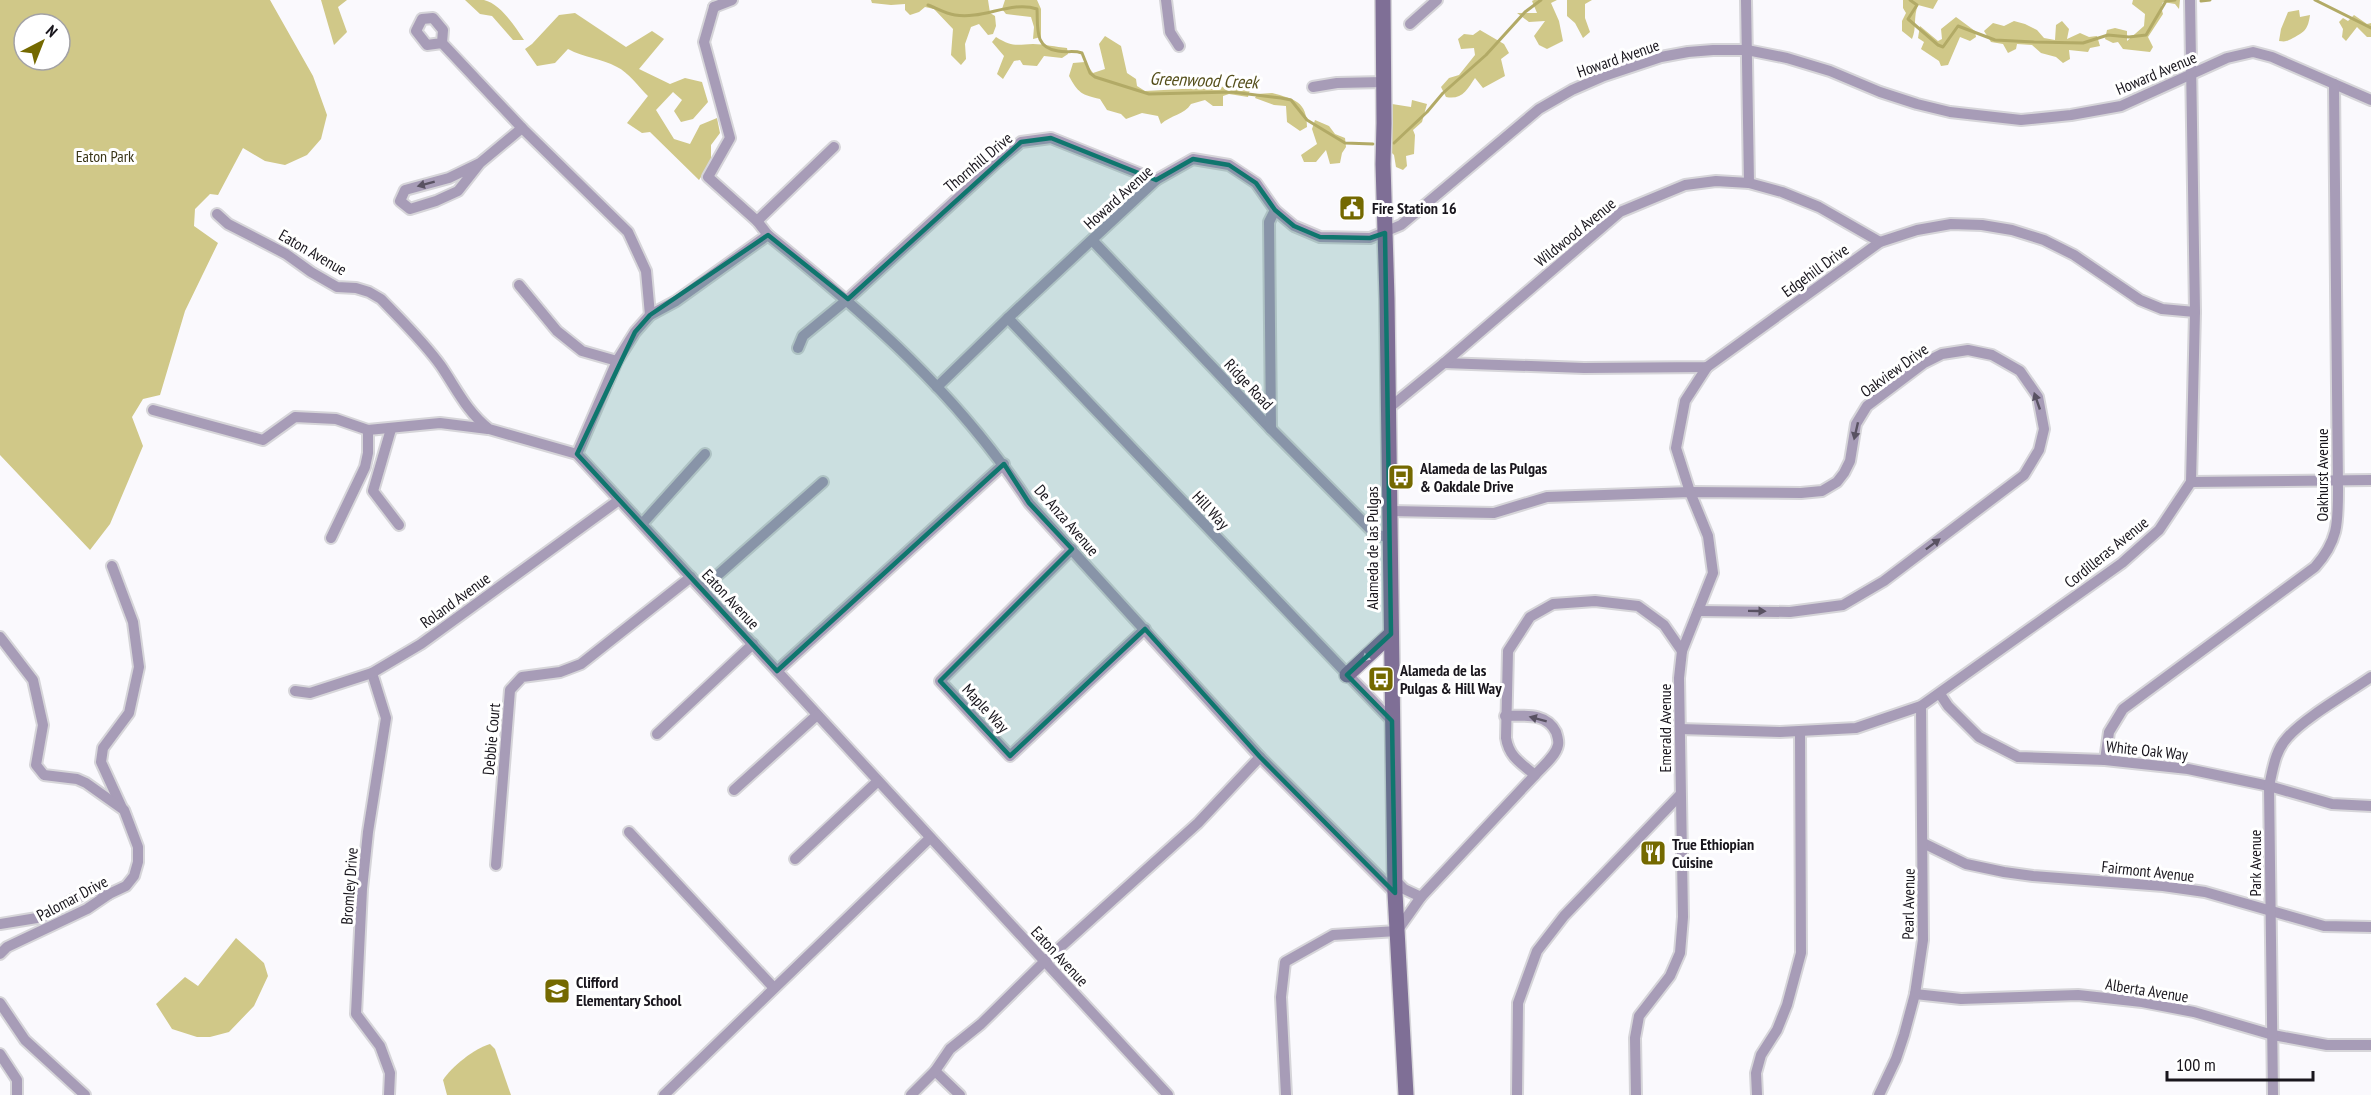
<svg xmlns="http://www.w3.org/2000/svg" width="2371" height="1095" font-family="'PT Sans Narrow',sans-serif">
  <style>
    .green { fill: #d0c888; fill-rule: evenodd }
    .lines { fill: none; stroke-linecap: round; stroke-linejoin: round }
    .stream { stroke: #b2aa66; stroke-width: 3 }
    .street-casing { stroke: #d6d5d9; stroke-width: 14 }
    .secondary-casing { stroke: #d6d5d9; stroke-width: 18 }
    .street { stroke: #a79cb7; stroke-width: 10 }
    .secondary { stroke: #7f6f96; stroke-width: 15 }
    .oneway { fill: #595262 }
    .oneway2 { fill: #ccc5d5 }
    .marked { fill: #0f766e; fill-opacity: 0.2; stroke: #0f766e; stroke-width: 4.5; stroke-linejoin: round }
    .labels { text-anchor: middle; dominant-baseline: central; stroke-width: 6; stroke-linejoin: round; paint-order: stroke }
    .street-label { font-size: 16px; fill: #19161d; stroke: #fff }
    .park-label { font-size: 16px; fill: #393517; stroke: #fff }
    .poi-label { font-size: 16px; font-weight: bold; fill: #19161d; stroke: #fff; text-anchor: start }
    .water-label { font-size: 18px; font-style: italic; fill: #544e1a; stroke: #fff }
  </style>
  <rect width="100%" height="100%" fill="#faf9fd"/>
  <!-- green -->
  <g class="green">
    <path d="M 0,0 L 270,0 L 313,76 L 327,115 L 321,139 L 307,155 L 285,165 L 265,161 L 243,148 L 218,195 L 210,194 L 195,209 L 194,226 L 218,243 L 185,311 L 160,395 L 143,399 L 132,417 L 143,446 L 110,524 L 90,550 L 0,455 ZM 24,24 L 60,24 L 60,60 L 24,60 Z"/>
    <polygon points="321,0 347,0 338,7 347,32 334,45"/>
    <path d="M 465,0 C 471,0 479,0 484,0 C 501,4 515,27 524,40 L 513,40 L 492,16 L 480,14 Z"/>
    <polygon points="871,0 988,0 990,13 995,16 996,26 993,34 988,35 979,24 971,27 965,44 966,59 961,65 951,55 953,29 934,9 925,7 919,12 910,15 905,10 905,4 891,5 872,3"/>
    <polygon points="1005,0 1037,0 1041,9 1041,37 1033,39 1034,27 1031,17 1006,14 1002,9"/>
    <polygon points="1534,0 1557,0 1551,3 1559,21 1563,41 1547,49 1539,45 1534,36 1545,21 1529,22 1517,13 1537,13 1532,1"/>
    <polygon points="1567,0 1592,0 1585,4 1585,18 1590,32 1583,38 1575,23 1567,16"/>
    <path d="M 1903,0 L 1938,0 L 1933,9 L 1918,5 C 1913,17 1917,28 1912,39 L 1902,31 L 1902,21 L 1906,13 L 1903,8 Z"/>
    <polygon points="2133,0 2180,0 2179,9 2175,4 2163,2 2161,7 2163,14 2148,37 2153,47 2150,52 2123,49 2118,42 2113,43 2105,39 2107,30 2115,28 2127,31 2127,41 2144,26 2145,14 2132,4"/>
    <path d="M 2299,10 L 2300,17 L 2310,15 C 2308,29 2305,32 2293,38 C 2287,41 2287,42 2279,41 L 2281,29 L 2288,12 Z"/>
    <path d="M 575,13 L 626,47 L 652,31 L 664,39 L 639,69 L 670,84 L 685,78 L 702,82 L 708,102 L 693,119 L 681,122 L 674,111 L 682,100 L 673,92 L 656,110 L 674,139 L 690,144 L 700,125 L 717,118 L 720,133 L 711,145 L 711,162 L 699,180 L 650,132 L 642,133 L 627,123 L 648,96 C 639,87 628,72 617,67 C 601,58 584,58 568,49 L 555,63 L 537,66 L 525,49 L 532,44 L 559,15 Z"/>
    <polygon points="2354,15 2367,24 2371,23 2371,37 2367,37 2357,27 2346,41 2342,37 2343,29 2339,22 2343,18 2348,21"/>
    <polygon points="1956,17 1975,31 1976,37 1970,41 1960,37 1948,65 1941,66 1939,61 1921,49 1924,42 1918,38 1920,26 1938,41 1942,39 1941,29"/>
    <polygon points="2014,21 2025,24 2037,30 2044,38 2055,40 2056,25 2062,21 2069,29 2067,39 2080,33 2089,37 2097,36 2100,46 2090,48 2088,52 2069,50 2070,59 2063,63 2056,57 2041,53 2032,45 2017,44 2016,49 2008,53 2003,44 1991,42 1984,31 1993,23 2004,26"/>
    <path d="M 1480,30 L 1504,44 L 1509,53 L 1501,59 L 1505,76 L 1483,88 L 1475,78 C 1467,90 1462,100 1446,97 L 1441,87 L 1449,78 L 1459,75 L 1475,55 L 1474,48 L 1461,49 L 1458,39 L 1464,34 L 1473,35 Z"/>
    <path d="M 1105,36 L 1121,46 L 1127,73 L 1136,79 L 1137,86 L 1145,91 L 1238,86 L 1250,89 L 1248,97 L 1229,94 L 1223,96 L 1223,106 L 1213,106 L 1205,100 L 1191,104 C 1184,115 1171,115 1161,124 L 1158,116 L 1142,113 L 1126,119 L 1121,114 L 1107,110 L 1100,99 C 1082,95 1078,93 1069,76 L 1073,63 L 1085,62 L 1093,73 L 1105,69 L 1099,44 Z"/>
    <path d="M 996,37 C 1012,47 1016,45 1033,44 C 1044,44 1056,47 1067,48 L 1068,54 L 1062,58 L 1044,56 L 1037,66 L 1023,65 L 1020,60 L 1014,61 L 1003,79 L 997,74 L 1004,56 L 992,42 Z"/>
    <path d="M 1272,93 C 1294,99 1307,101 1307,127 L 1300,131 L 1287,122 L 1286,106 L 1274,105 L 1255,98 L 1257,94 Z"/>
    <polygon points="1412,100 1427,104 1422,122 1413,130 1415,135 1414,154 1406,156 1407,166 1403,170 1396,167 1394,155 1389,150 1387,109 1392,104 1411,107"/>
    <polygon points="1315,120 1329,126 1335,134 1345,138 1346,147 1342,153 1340,163 1330,164 1326,150 1316,162 1304,162 1301,155 1317,144 1312,129"/>
    <polygon points="236,938 264,963 268,976 254,1006 229,1032 210,1037 197,1037 172,1029 156,1004 185,977 198,986"/>
    <path d="M 490,1044 L 495,1049 L 511,1095 L 447,1095 L 443,1080 C 451,1067 475,1048 490,1044 Z"/>
  </g>
  <g class="lines">
    <!-- stream -->
    <g class="stream">
      <polyline points="1910,0 1917,5 1908,19 1938,45 1943,47 1958,26 1995,40 2034,42 2083,43 2108,35 2129,37 2146,35 2166,1 2175,0"/>
      <polyline points="2315,0 2371,28"/>
      <polyline points="2201,1 2210,0"/>
      <path d="M 928,5 C 936,8 946,14 955,15 C 982,20 1012,0 1037,9 C 1038,28 1034,48 1058,51 C 1067,53 1073,50 1082,53 L 1090,73 L 1095,77 L 1149,94 L 1232,92 L 1281,98 L 1291,100 L 1307,120 L 1345,143 L 1373,144"/>
      <polyline points="1394,143 1427,112 1443,93 1486,55 1525,12 1541,0"/>
    </g>
    <defs>
      <g id="street">
        <polyline points="1166,0 1170,32 1179,46"/>
        <polyline points="1746,0 1749,183"/>
        <path d="M 714,7 L 704,42 L 730,138 L 708,177 L 757,221 L 768,235 C 867,315 959,395 1029,503 L 1260,757 L 1395,893"/>
        <polyline points="714,7 732,0"/>
        <polyline points="1410,24 1437,0"/>
        <polyline points="442,43 427,45 416,31 422,19 433,18 443,30 442,43 522,128 628,232 646,271 650,315"/>
        <polyline points="1313,87 1337,83 1384,82"/>
        <polyline points="480,163 449,178 405,190 400,201 410,209 436,201 458,191 480,163 522,128"/>
        <path d="M 217,214 L 228,224 L 286,254 L 311,272 L 337,287 L 356,288 L 369,292 L 381,299 C 401,320 424,342 441,366 C 456,388 467,412 489,429 L 577,454 L 1168,1095"/>
        <polyline points="757,221 834,147"/>
        <polyline points="1093,241 1271,429 1376,535 1389,537"/>
        <polyline points="519,285 557,331 582,351 617,361"/>
        <polyline points="1008,318 1392,721"/>
        <polyline points="798,348 803,336 848,299 995,164 1021,142 1051,138 1156,180"/>
        <polyline points="1444,363 1584,368 1707,367 1880,242 1917,230 1951,224 1982,225 2012,230 2044,240 2074,255 2140,300 2162,309 2195,312"/>
        <polyline points="937,387 1008,318 1156,180 1193,159 1229,165 1256,183 1275,210 1294,226 1320,237 1370,238 1401,225 1539,109 1572,90 1604,76 1661,57 1688,52 1713,50 1747,50 1787,58 1830,71 1880,92 1917,104 1950,112 2021,120 2071,115 2121,106 2227,58 2253,52 2272,57 2371,100"/>
        <polyline points="1389,408 1444,363 1620,212 1685,185 1716,181 1749,183 1782,192 1819,207 1880,242"/>
        <polyline points="153,410 263,440 295,417 336,419 368,430 440,423 488,429"/>
        <polyline points="391,429 373,491 399,525"/>
        <polyline points="1271,429 1269,222 1275,210"/>
        <polyline points="577,454 617,361 635,332 650,315 676,301 768,235"/>
        <polyline points="2191,482 2371,480"/>
        <polyline points="1390,511 1494,513 1547,497 1690,492 1801,493 1822,491 1837,482 1844,473 1850,461 1856,424 1867,406 1924,363 1942,354 1968,350 1992,355 2020,371 2038,397 2044,429 2039,450 2024,475 1884,581 1843,605 1790,612 1698,611"/>
        <polyline points="642,524 705,454"/>
        <polyline points="331,538 365,467 368,453 368,430"/>
        <polyline points="1072,549 940,681 1010,756 1145,629"/>
        <polyline points="112,566 133,622 139,667 129,713 103,748 101,762 122,808"/>
        <polyline points="702,589 823,482"/>
        <polyline points="0,637 33,680 43,725 36,765 44,775 77,779 86,783 124,810 138,847 138,862 134,876 126,886 109,894 87,909 7,947 0,954"/>
        <polyline points="777,671 1004,464"/>
        <polyline points="372,673 386,718 368,832 362,889 356,1014 380,1046 390,1073 389,1095"/>
        <polyline points="295,691 310,693 372,673 421,644 619,500"/>
        <polyline points="1940,694 1948,706 1979,737 2018,757 2105,760 2188,769 2269,786 2332,804 2371,806"/>
        <path d="M 1505,716 C 1524,716 1546,712 1556,732 C 1557,735 1559,741 1558,745 C 1556,756 1542,767 1535,775"/>
        <polyline points="1680,729 1780,732 1856,728 1921,706 2122,563 2159,530 2191,482 2195,312 2190,0"/>
        <polyline points="657,734 753,644"/>
        <path d="M 2105,760 L 2109,732 L 2123,709 L 2315,567 C 2338,541 2338,524 2338,490 L 2334,84"/>
        <polyline points="734,790 817,715"/>
        <polyline points="629,832 774,988"/>
        <polyline points="1923,843 1966,864 2004,872 2033,876 2163,886 2205,892 2324,926 2371,927"/>
        <polyline points="795,859 878,781"/>
        <polyline points="496,865 510,690 522,677 560,672 581,664 691,577"/>
        <polyline points="1395,880 1404,889 1421,897"/>
        <polyline points="0,924 43,917 88,891 97,890 109,894"/>
        <polyline points="1915,994 1961,999 2078,995 2142,1002 2194,1012 2273,1035 2327,1045 2371,1045"/>
        <polyline points="0,1003 25,1040 85,1095"/>
        <polyline points="0,1054 17,1080 17,1095"/>
        <polyline points="935,1071 960,1095"/>
        <polyline points="664,1095 930,838"/>
        <polyline points="911,1095 935,1071 950,1049 981,1024 1045,961 1198,823 1260,757"/>
        <path d="M 1286,1095 L 1281,997 L 1285,962 L 1333,935 L 1397,931 L 1421,897 L 1535,775 C 1521,763 1509,757 1506,738 L 1508,651 L 1530,617 L 1553,604 L 1595,601 L 1638,606 L 1664,625 L 1682,651"/>
        <polyline points="1517,1095 1518,1003 1537,951 1564,916 1680,795"/>
        <polyline points="1636,1095 1635,1038 1639,1016 1670,976 1680,953 1683,917 1679,678 1682,651 1713,573 1708,536 1690,492 1676,448 1685,401 1707,367"/>
        <polyline points="1757,1095 1756,1073 1761,1055 1777,1030 1787,1005 1801,953 1800,732"/>
        <polyline points="1879,1095 1896,1059 1904,1035 1915,994 1923,940 1921,706"/>
        <path d="M 2273,1095 L 2269,786 C 2273,769 2275,751 2287,738 C 2304,718 2348,693 2371,677"/>
      </g>
      <g id="secondary">
        <polyline points="1383,0 1384,123 1383,164 1387,299 1395,893 1406,1095"/>
        <polyline points="1347,675 1391,634"/>
      </g>
    </defs>
    <!-- street casing -->
    <use href="#street" class="street-casing"/>
    <!-- secondary casing -->
    <use href="#secondary" class="secondary-casing"/>
    <!-- street -->
    <use href="#street" class="street"/>
    <!-- secondary -->
    <use href="#secondary" class="secondary"/>
  </g>
  <!-- one-way arrows -->
  <defs><path id="oneway-solid" d="M-6-.8H1V-3.2L6.5 0L1 3.2V.8H-6Z" transform="scale(1.5)"/></defs>
  <g class="oneway">
    <use href="#oneway-solid" transform="translate(426 184) rotate(165)"/>
    <use href="#oneway-solid" transform="translate(2037 401) rotate(-109)"/>
    <use href="#oneway-solid" transform="translate(1856 431) rotate(103)"/>
    <use href="#oneway-solid" transform="translate(1933 544) rotate(-37)"/>
    <use href="#oneway-solid" transform="translate(1757 611) rotate(1)"/>
    <use href="#oneway-solid" transform="translate(1538 719) rotate(-165)"/>
  </g>
  <use class="oneway2" href="#oneway-solid" transform="translate(1369 655) rotate(137)"/>
  <!-- marked area -->
  <path class="marked" d="M 1051,138 L 1156,180 L 1193,159 L 1229,165 L 1256,183 L 1275,210 L 1294,226 L 1320,237 L 1370,238 L 1385,233 L 1391,634 L 1347,675 L 1392,721 L 1395,893 L 1260,757 L 1145,629 L 1010,756 L 940,681 L 1072,549 L 1029,503 L 1004,464 L 777,671 L 577,454 L 635,332 L 650,315 L 768,235 L 848,299 L 1021,142 Z"/>
  <!-- icons -->
  <defs>
    <symbol id="civic-square" viewBox="-11 -11 22 22"><rect x="-9" y="-9" width="18" height="18" rx="4" fill="#746900" stroke="#fff"/><path d="M-.6-6.5H3V-4.5H.6V-3L4-1V1h2V6H-6V1h2V-1L-.6-3ZM-1.2 2.5V6h2.4V2.5Z" fill="#fff"/></symbol>
    <symbol id="bus-square" viewBox="-11 -11 22 22"><rect x="-9" y="-9" width="18" height="18" rx="4" fill="#746900" stroke="#fff"/><path d="M-5-6H5V4H4V6H2V4H-2V6H-4V4H-5ZM-3.5-4V0h7V-4ZM-3.5 1.2v1.5H-2V1.2ZM2 1.2v1.5H3.5V1.2Z" fill="#fff"/></symbol>
    <symbol id="restaurant-square" viewBox="-11 -11 22 22"><rect x="-9" y="-9" width="18" height="18" rx="4" fill="#746900" stroke="#fff"/><path d="M-5-6h1v4h1v-4h1v4h1v-4h1v5L-1.5 .5V6h-2V.5L-5-1ZM5-6V6H3V1.5H1.5Q1.5-4 5-6Z" fill="#fff"/></symbol>
    <symbol id="school-square" viewBox="-11 -11 22 22"><rect x="-9" y="-9" width="18" height="18" rx="4" fill="#746900" stroke="#fff"/><path d="M0-5L7-2L0 1L-7-2ZM-4 1L0 2.5L4 1V4Q0 6-4 4Z" fill="#fff"/></symbol>
  </defs>
  <g fill-rule="evenodd">
    <use href="#civic-square" x="1337" y="193" width="30" height="30"/>
    <use href="#bus-square" x="1386" y="462" width="30" height="30"/>
    <use href="#bus-square" x="1366" y="664" width="30" height="30"/>
    <use href="#restaurant-square" x="1638" y="838" width="30" height="30"/>
    <use href="#school-square" x="542" y="976" width="30" height="30"/>
  </g>
  <g class="labels">
    <!-- street labels -->
    <g class="street-label">
      <text transform="translate(1618 58) rotate(-19)">Howard Avenue</text>
      <text transform="translate(2156 73) rotate(-23)">Howard Avenue</text>
      <text transform="translate(978 162) rotate(-40)">Thornhill Drive</text>
      <text transform="translate(1118 197) rotate(-42)">Howard Avenue</text>
      <text transform="translate(1575 232) rotate(-39)">Wildwood Avenue</text>
      <text transform="translate(313 252) rotate(30)">Eaton Avenue</text>
      <text transform="translate(1815 270) rotate(-36)">Edgehill Drive</text>
      <text transform="translate(1894 370) rotate(-36)">Oakview Drive</text>
      <text transform="translate(1249 384) rotate(47)">Ridge Road</text>
      <text transform="translate(2322 475) rotate(-90)">Oakhurst Avenue</text>
      <text transform="translate(1211 510) rotate(47)">Hill Way</text>
      <text transform="translate(1067 520) rotate(49)">De Anza Avenue</text>
      <text transform="translate(1372 548) rotate(-90)">Alameda de las Pulgas</text>
      <text transform="translate(2106 552) rotate(-39)">Cordilleras Avenue</text>
      <text transform="translate(731 599) rotate(47)">Eaton Avenue</text>
      <text transform="translate(455 600) rotate(-36)">Roland Avenue</text>
      <text transform="translate(986 708) rotate(47)">Maple Way</text>
      <text transform="translate(1665 728) rotate(-90)">Emerald Avenue</text>
      <text transform="translate(491 739) rotate(-85)">Debbie Court</text>
      <text transform="translate(2147 750) rotate(6)">White Oak Way</text>
      <text transform="translate(2255 863) rotate(-90)">Park Avenue</text>
      <text transform="translate(2148 871) rotate(6)">Fairmont Avenue</text>
      <text transform="translate(349 886) rotate(-86)">Bromley Drive</text>
      <text transform="translate(72 898) rotate(-28)">Palomar Drive</text>
      <text transform="translate(1908 904) rotate(-89)">Pearl Avenue</text>
      <text transform="translate(1060 956) rotate(47)">Eaton Avenue</text>
      <text transform="translate(2147 990) rotate(9)">Alberta Avenue</text>
    </g>
    <!-- park labels -->
    <g class="park-label">
      <text x="105" y="156">Eaton Park</text>
    </g>
    <!-- poi labels -->
    <g class="poi-label">
      <text x="1372" y="208">Fire Station 16</text>
      <text x="1420" y="468">Alameda de las Pulgas<tspan x="1420" dy="18">&amp; Oakdale Drive</tspan></text>
      <text x="1400" y="670">Alameda de las<tspan x="1400" dy="18">Pulgas &amp; Hill Way</tspan></text>
      <text x="1672" y="844">True Ethiopian<tspan x="1672" dy="18">Cuisine</tspan></text>
      <text x="576" y="982">Clifford<tspan x="576" dy="18">Elementary School</tspan></text>
    </g>
    <!-- water labels -->
    <g class="water-label">
      <text transform="translate(1204 80) rotate(2)">Greenwood Creek</text>
    </g>
  </g>
  <!-- north arrow -->
  <g transform="translate(42 42) rotate(42)"><circle r="28" fill="#ffffff" stroke="#a3a2a5" stroke-width="1.5"/>
  <path d="M0-4.5L10 22L0 15L-10 22Z" fill="#746900"/>
  <text y="-9" font-size="16" font-weight="bold" text-anchor="middle" fill="#19161d">N</text>
  </g>
  <!-- scale -->
  <path d="M2167 1071v9h146v-9" fill="none" stroke="#19161d" stroke-width="3"/>
  <text x="2176" y="1071" font-size="18" fill="#19161d" stroke="#ffffff" stroke-width="4.5" paint-order="stroke">100 m</text>
</svg>
